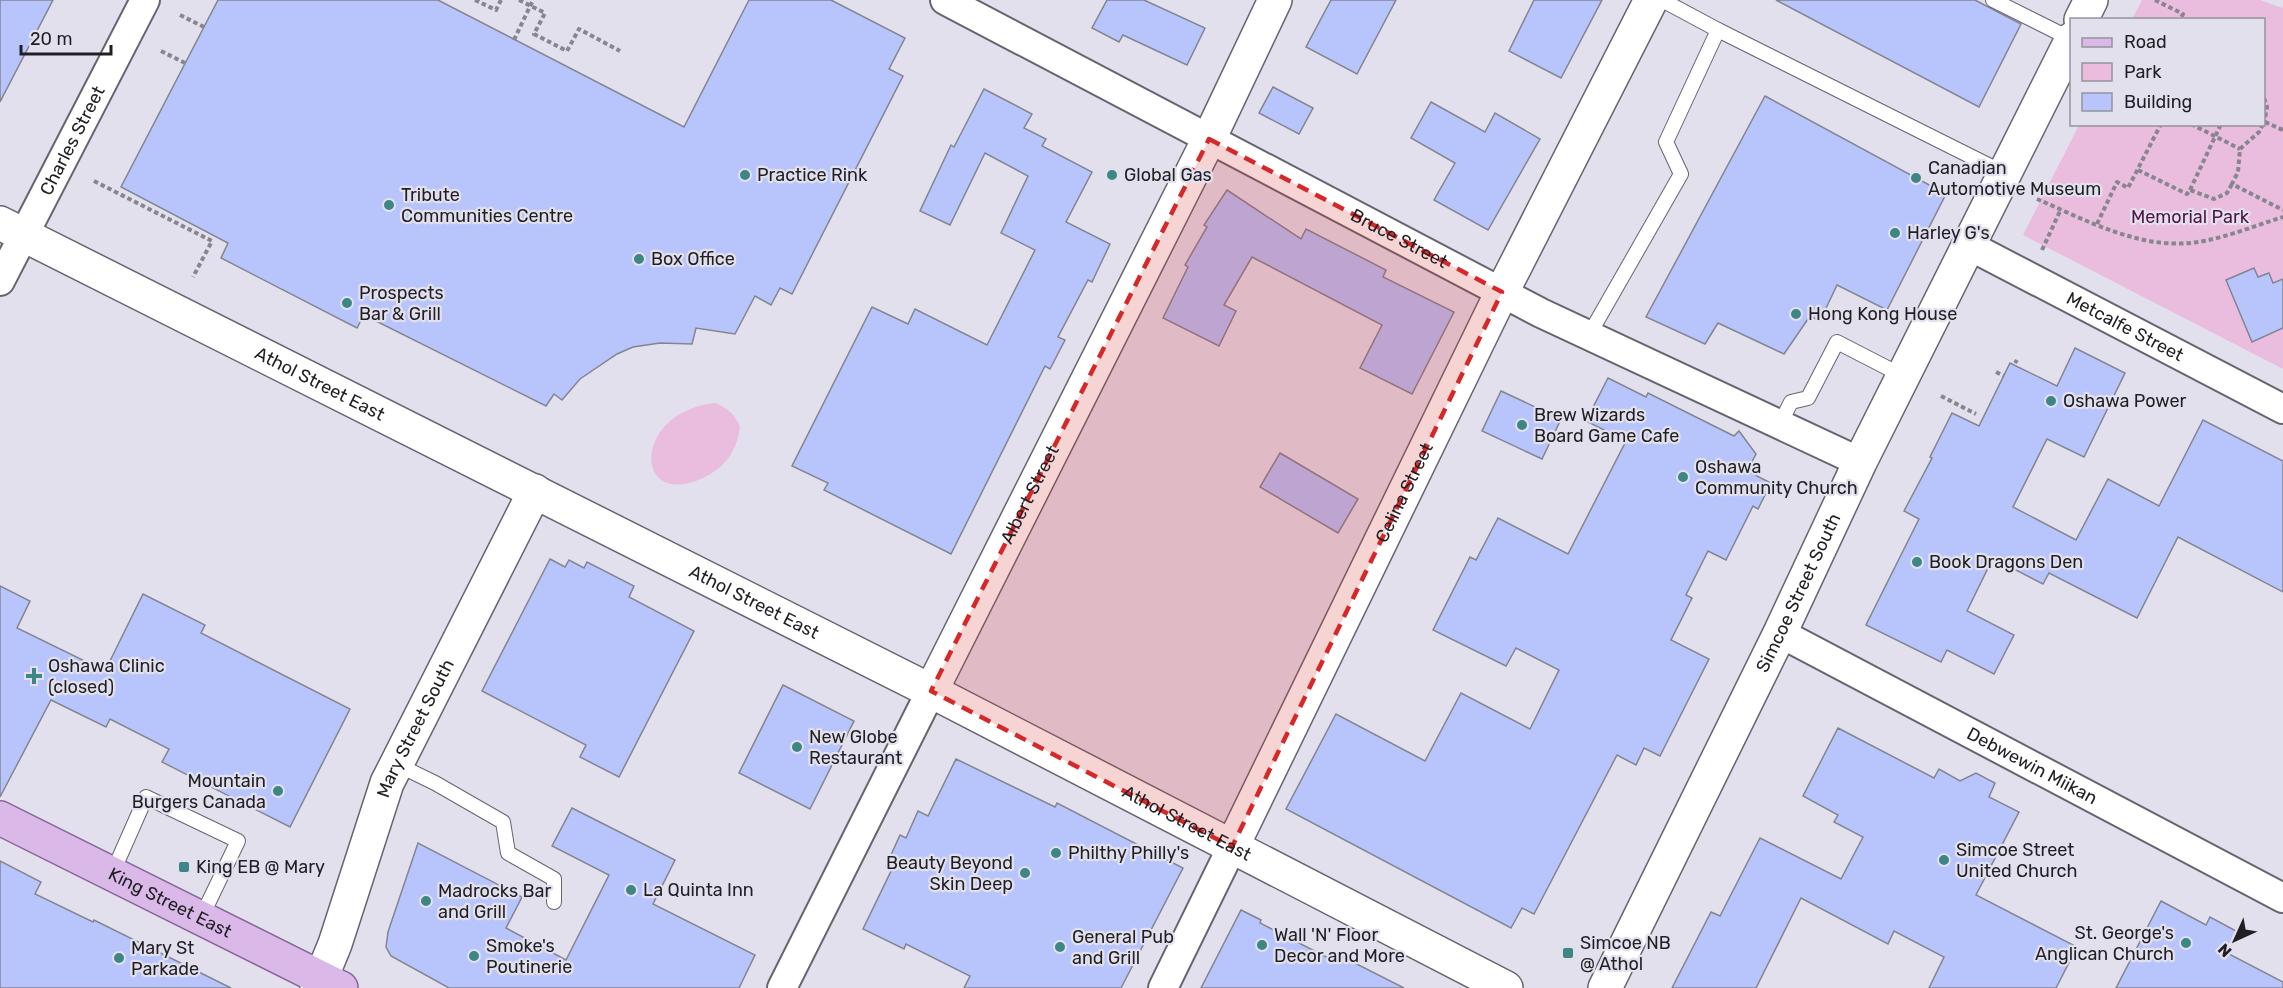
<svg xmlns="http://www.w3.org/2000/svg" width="2283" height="988" font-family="Rubik,sans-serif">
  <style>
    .green { fill: #eabddf }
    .building { fill: #b8c5fc; stroke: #828590; stroke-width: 1.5 }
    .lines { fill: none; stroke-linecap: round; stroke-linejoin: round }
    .service-casing { stroke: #66646f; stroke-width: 16 }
    .minor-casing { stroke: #66646f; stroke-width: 32 }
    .tertiary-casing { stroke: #66646f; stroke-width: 36 }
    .secondary-casing { stroke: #66646f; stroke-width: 36 }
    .primary-casing { stroke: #89659b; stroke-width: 36 }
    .path { stroke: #87858e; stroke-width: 4; stroke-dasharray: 4.5 3; stroke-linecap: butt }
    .service { stroke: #fff; stroke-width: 14 }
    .minor { stroke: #fff; stroke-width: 28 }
    .tertiary { stroke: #fff; stroke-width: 33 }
    .secondary { stroke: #fff; stroke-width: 33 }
    .primary { stroke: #dab9e9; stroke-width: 33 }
    .marked { fill: #d62828; fill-opacity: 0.2; stroke: #d62828; stroke-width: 4.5; stroke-dasharray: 12 8; stroke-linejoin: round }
    .poi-dot { fill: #3e8686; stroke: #e3e0ed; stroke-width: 2 }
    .labels { text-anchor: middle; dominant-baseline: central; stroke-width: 4.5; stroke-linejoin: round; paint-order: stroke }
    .street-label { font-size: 18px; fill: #201f24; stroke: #e3e0ed }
    .poi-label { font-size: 18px; fill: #201f24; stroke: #e3e0ed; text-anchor: start }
    .park-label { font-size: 18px; fill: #501547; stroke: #e3e0ed }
  </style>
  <rect width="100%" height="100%" fill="#e3e0ed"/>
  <!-- green -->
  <g class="green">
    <polygon points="2142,0 2260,0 2283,8 2283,369 2023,235 2079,125 2264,124 2264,20 2132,19"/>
    <path d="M 715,403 C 728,408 734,414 740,426 C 738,447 728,464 709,475 C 633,516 629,412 715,403 Z"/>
  </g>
  <!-- building -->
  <g class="building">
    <polygon points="0,0 53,0 0,102"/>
    <polygon points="218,0 438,0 684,127 749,0 831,0 905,38 889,69 903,76 792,294 780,288 771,305 755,296 735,334 696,328 692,344 660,343 633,347 617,354 580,379 562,400 554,394 546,406 364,315 357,328 221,258 228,243 121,187"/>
    <polygon points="1107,0 1144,0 1205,28 1187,65 1123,35 1119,42 1092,28"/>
    <polygon points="1331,0 1396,0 1357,74 1306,47"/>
    <polygon points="1534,0 1602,0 1561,78 1509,51"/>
    <polygon points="1776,0 1975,0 2021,24 1979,107"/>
    <polygon points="1273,87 1313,108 1299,134 1259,113"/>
    <polygon points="984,89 1032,114 1024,128 1046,139 1042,146 1092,172 1066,222 1110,244 1092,282 1088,280 1058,337 1065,340 1050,369 1045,366 951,554 824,490 828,483 792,466 872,307 908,324 915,309 987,345 1035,250 1001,233 1028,176 985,153 950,225 920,211 951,145 954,147"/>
    <polygon points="1765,96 1946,194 1887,310 1837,285 1820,321 1810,316 1784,354 1718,323 1705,344 1646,317"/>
    <polygon points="1431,102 1485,132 1495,113 1540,139 1488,230 1434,200 1455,163 1411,138"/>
    <polygon points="1227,190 1301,239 1306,229 1386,270 1383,277 1454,312 1412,394 1360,368 1382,325 1252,257 1224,305 1236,311 1219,346 1163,318 1188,267 1185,265 1207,227 1204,225"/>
    <polygon points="2254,268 2258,277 2269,273 2273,283 2283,279 2283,328 2252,342 2226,280"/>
    <polygon points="2075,348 2125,373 2084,457 2047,439 2013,507 2076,540 2108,479 2159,506 2203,420 2283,461 2283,592 2178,537 2137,618 2049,573 2043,584 1993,558 1967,611 2014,635 1994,674 1947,650 1941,662 1866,625 1919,519 1904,511 1932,458 1930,457 1952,413 1979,426 2010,363 2057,386"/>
    <polygon points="1608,378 1646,397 1648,393 1734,436 1739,431 1756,454 1747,471 1771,483 1758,509 1753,506 1726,560 1708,551 1686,595 1692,598 1671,640 1709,659 1660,756 1644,748 1636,765 1617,755 1534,914 1522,908 1511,928 1286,809 1336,714 1425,761 1461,693 1530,729 1559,670 1516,648 1506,666 1433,630 1470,557 1476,560 1498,518 1568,554 1626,441 1586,421"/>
    <polygon points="1501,391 1561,419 1542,459 1482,431"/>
    <polygon points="1280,453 1358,499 1338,533 1260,487"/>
    <polygon points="550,559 565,567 569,560 584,568 587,562 634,586 629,597 694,631 619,777 580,757 586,745 482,691"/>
    <polygon points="0,586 30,601 17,628 105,671 143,594 205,625 201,633 350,709 290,827 162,762 169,749 110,719 106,727 51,700 0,797"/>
    <polygon points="783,685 854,721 810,809 739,773"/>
    <polygon points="1838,728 1934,778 1939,769 1960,781 1976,773 1995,783 1989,797 2019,812 1976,895 2077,947 2056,988 1929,988 1944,957 1894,931 1888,944 1801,898 1756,988 1672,988 1711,912 1720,916 1760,838 1841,879 1863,837 1834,822 1838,815 1803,796"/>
    <polygon points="956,759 1055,807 1057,803 1183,868 1121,988 964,988 970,976 906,944 904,949 863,929 892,869 886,866 900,835 906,838 918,811 928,816"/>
    <polygon points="572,808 675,860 653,904 755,955 739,988 449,988 391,956 386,947 388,932 418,843 522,897 506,928 566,960 609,875 552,846"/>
    <polygon points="0,861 41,882 35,894 93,922 94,920 231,988 0,988"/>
    <polygon points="2161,901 2206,925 2210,917 2238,932 2227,953 2283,982 2283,988 2116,988"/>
    <polygon points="1241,910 1261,920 1260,923 1336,962 1339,955 1404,988 1201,988"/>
  </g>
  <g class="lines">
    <defs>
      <g id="service">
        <polyline points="1662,0 1718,30"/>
        <polyline points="1993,0 2071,39"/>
        <polyline points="1589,335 1681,174 1666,142 1718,30 2004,173"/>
        <polyline points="1780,424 1791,402 1808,398 1837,342 1903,376"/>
        <polyline points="396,764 435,783 503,822 508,853 554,879 554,902"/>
        <polyline points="112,874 146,797 238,841 201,918"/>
      </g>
      <g id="minor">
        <path id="s1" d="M 945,0 L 1541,313 L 1860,462"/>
        <path id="s2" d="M 1968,245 L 2283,409"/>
        <path id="s3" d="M 0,281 L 145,0"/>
        <path id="s4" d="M 1780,633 L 2283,898"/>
        <polyline points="782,988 931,691"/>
        <polyline points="1163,988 1232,847"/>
      </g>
      <g id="tertiary">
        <path id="s5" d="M 931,691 L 1209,139 L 1275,0"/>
        <path id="s6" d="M 1232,847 L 1502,292 L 1651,0"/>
        <path id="s7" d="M 317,988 L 335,944 L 387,783 L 535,491"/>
      </g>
      <g id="secondary">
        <polyline points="2081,20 2091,0"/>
        <path id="s8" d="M 0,223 L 931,691 L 1506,988"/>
        <path id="s9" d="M 1605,988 L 1780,633 L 1860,462 L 2072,39"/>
      </g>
      <g id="primary">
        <path id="s10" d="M 0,818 L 341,988"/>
      </g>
    </defs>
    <!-- service casing -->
    <use href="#service" class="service-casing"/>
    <!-- minor casing -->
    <use href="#minor" class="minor-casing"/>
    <!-- tertiary casing -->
    <use href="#tertiary" class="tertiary-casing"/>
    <!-- secondary casing -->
    <use href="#secondary" class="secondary-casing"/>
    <!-- primary casing -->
    <use href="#primary" class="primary-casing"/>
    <!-- path -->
    <g class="path">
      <polyline points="475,0 496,10 501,0"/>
      <polyline points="519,0 545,13 534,34 567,51 579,29 620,51"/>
      <polyline points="2155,0 2183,14 2180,20"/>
      <polyline points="180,15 204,27"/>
      <polyline points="514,40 533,0"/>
      <polyline points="161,51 185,63"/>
      <polyline points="2264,98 2267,107 2264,124"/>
      <polyline points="2265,122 2283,130"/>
      <polyline points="2191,124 2240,149"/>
      <polyline points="2263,124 2259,132 2240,149 2238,172 2232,184 2283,210"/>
      <polyline points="2138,170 2187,194 2190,190 2214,199 2227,193 2232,184"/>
      <polyline points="94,181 212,241 193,277"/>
      <polyline points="2190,190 2221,124"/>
      <path d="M 2037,199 C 2088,221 2145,253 2204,241 C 2230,236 2257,225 2283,217"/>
      <polyline points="2097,224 2117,182 2128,188 2161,124"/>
      <polyline points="2042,250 2061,209"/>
      <polyline points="2015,363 2017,360"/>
      <polyline points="1996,372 2004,376"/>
      <polyline points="1941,396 1976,414"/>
    </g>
    <!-- service -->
    <use href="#service" class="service"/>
    <!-- minor -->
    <use href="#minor" class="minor"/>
    <!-- tertiary -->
    <use href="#tertiary" class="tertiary"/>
    <!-- secondary -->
    <use href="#secondary" class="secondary"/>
    <!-- primary -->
    <use href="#primary" class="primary"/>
  </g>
  <!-- marked area -->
  <path class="marked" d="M 1209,139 L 1502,292 L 1232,847 L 931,691 Z"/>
  <!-- markers -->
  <g class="poi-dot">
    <circle cx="745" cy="175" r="6"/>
    <circle cx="1112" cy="175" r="6"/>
    <circle cx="1916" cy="178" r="6"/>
    <circle cx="389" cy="205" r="6"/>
    <circle cx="1895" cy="233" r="6"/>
    <circle cx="639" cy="259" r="6"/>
    <circle cx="347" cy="303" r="6"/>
    <circle cx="1796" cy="314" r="6"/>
    <circle cx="2051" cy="401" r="6"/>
    <circle cx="1522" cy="425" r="6"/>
    <circle cx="1683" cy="477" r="6"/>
    <circle cx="1917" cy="562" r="6"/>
    <path d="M31 667h6v6h6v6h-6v6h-6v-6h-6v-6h6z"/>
    <circle cx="797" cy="747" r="6"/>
    <circle cx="278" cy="791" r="6"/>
    <circle cx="1056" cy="853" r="6"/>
    <circle cx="1944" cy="860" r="6"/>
    <rect x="178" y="861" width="12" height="12" rx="3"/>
    <circle cx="1025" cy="873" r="6"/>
    <circle cx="631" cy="890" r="6"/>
    <circle cx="426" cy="901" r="6"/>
    <circle cx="2186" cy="943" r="6"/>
    <circle cx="1262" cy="945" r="6"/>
    <circle cx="1060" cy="947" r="6"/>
    <rect x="1562" y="947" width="12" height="12" rx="3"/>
    <circle cx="474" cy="956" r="6"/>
    <circle cx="119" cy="958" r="6"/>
  </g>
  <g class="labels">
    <!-- street labels -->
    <g class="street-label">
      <text stroke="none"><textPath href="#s3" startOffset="158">Charles Street</textPath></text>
      <text stroke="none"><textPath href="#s1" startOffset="513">Bruce Street</textPath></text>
      <text stroke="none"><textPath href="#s2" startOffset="177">Metcalfe Street</textPath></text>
      <text stroke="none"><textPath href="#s8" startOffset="358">Athol Street East</textPath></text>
      <text stroke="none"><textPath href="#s6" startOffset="394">Celina Street</textPath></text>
      <text stroke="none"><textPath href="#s5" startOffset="220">Albert Street</textPath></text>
      <text stroke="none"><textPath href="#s9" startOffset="440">Simcoe Street South</textPath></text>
      <text stroke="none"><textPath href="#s8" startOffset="844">Athol Street East</textPath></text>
      <text stroke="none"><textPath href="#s7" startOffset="278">Mary Street South</textPath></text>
      <text stroke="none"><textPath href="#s4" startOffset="285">Debwewin Miikan</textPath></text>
      <text stroke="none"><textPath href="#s8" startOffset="1330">Athol Street East</textPath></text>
      <text stroke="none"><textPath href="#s10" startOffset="190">King Street East</textPath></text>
    </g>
    <!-- poi labels -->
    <g class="poi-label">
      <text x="1928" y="168">Canadian<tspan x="1928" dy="21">Automotive Museum</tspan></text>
      <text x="757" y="175">Practice Rink</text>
      <text x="1124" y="175">Global Gas</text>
      <text x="401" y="195">Tribute<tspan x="401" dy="21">Communities Centre</tspan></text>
      <text x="1907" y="233">Harley G's</text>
      <text x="651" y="259">Box Office</text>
      <text x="359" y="293">Prospects<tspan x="359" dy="21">Bar &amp; Grill</tspan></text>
      <text x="1808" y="314">Hong Kong House</text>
      <text x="2063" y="401">Oshawa Power</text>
      <text x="1534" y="415">Brew Wizards<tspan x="1534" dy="21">Board Game Cafe</tspan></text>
      <text x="1695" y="467">Oshawa<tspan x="1695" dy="21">Community Church</tspan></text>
      <text x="1929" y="562">Book Dragons Den</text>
      <text x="48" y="666">Oshawa Clinic<tspan x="48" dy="21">(closed)</tspan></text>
      <text x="809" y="737">New Globe<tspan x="809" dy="21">Restaurant</tspan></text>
      <text x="266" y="781" text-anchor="end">Mountain<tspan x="266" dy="21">Burgers Canada</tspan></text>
      <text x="1956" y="850">Simcoe Street<tspan x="1956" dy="21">United Church</tspan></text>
      <text x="1068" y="853">Philthy Philly's</text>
      <text x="1013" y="863" text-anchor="end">Beauty Beyond<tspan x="1013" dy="21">Skin Deep</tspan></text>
      <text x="196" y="867">King EB @ Mary</text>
      <text x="643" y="890">La Quinta Inn</text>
      <text x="438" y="891">Madrocks Bar<tspan x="438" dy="21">and Grill</tspan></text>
      <text x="2174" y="933" text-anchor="end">St. George's<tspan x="2174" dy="21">Anglican Church</tspan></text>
      <text x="1274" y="935">Wall 'N' Floor<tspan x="1274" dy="21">Decor and More</tspan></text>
      <text x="1072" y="937">General Pub<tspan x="1072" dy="21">and Grill</tspan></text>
      <text x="1580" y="943">Simcoe NB<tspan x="1580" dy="21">@ Athol</tspan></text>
      <text x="486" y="946">Smoke's<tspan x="486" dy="21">Poutinerie</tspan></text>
      <text x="131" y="948">Mary St<tspan x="131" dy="21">Parkade</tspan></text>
    </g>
    <!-- park labels -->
    <g class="park-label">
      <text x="2190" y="217">Memorial Park</text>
    </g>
  </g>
  <!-- legend -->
  <rect x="2070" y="18" width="195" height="108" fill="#e3e0ed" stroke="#95939d" stroke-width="1.5"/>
  <rect x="2082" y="38" width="30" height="9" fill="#dab9e9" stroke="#95939d" stroke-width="1.5"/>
  <text x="2124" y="48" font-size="18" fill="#201f24">Road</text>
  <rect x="2082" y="63" width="30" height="18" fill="#eabddf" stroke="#95939d" stroke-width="1.5"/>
  <text x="2124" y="78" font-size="18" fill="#201f24">Park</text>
  <rect x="2082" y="93" width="30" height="18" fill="#b8c5fc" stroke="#95939d" stroke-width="1.5"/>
  <text x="2124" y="108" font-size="18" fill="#201f24">Building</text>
  <!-- north arrow -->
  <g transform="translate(2235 940) rotate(225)" stroke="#e3e0ed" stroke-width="4.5" paint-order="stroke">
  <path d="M0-4.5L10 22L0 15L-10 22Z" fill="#201f24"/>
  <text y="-9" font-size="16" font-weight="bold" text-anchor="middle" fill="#201f24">N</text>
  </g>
  <!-- scale -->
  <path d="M21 45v9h90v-9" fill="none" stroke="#201f24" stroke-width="3"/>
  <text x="30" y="45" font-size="18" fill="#201f24" stroke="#e3e0ed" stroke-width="4.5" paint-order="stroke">20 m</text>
</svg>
